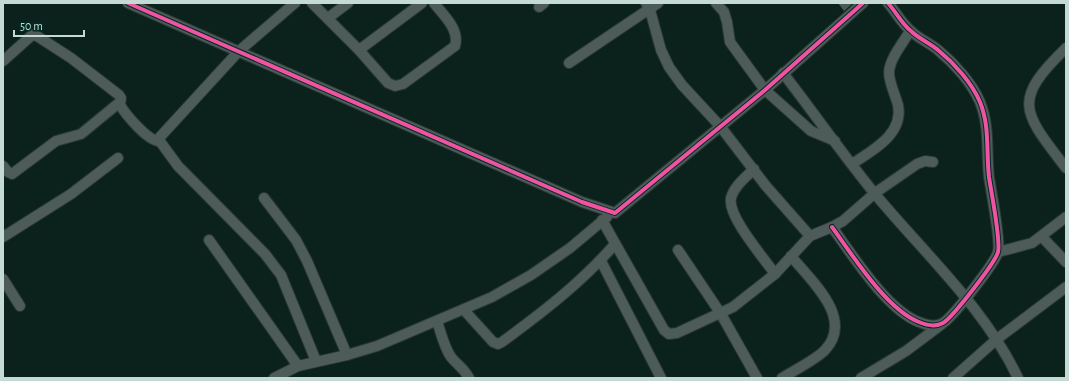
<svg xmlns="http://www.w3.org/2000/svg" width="1069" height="381" font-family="'Alegreya Sans',sans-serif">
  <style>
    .building { fill: #4a5b57 }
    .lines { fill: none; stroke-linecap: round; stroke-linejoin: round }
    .street-casing { stroke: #2a3835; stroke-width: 12 }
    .street { stroke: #4d5c58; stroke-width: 10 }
    .cycleway-casing { stroke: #022a22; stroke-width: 6 }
    .cycleway { stroke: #f153a3; stroke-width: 4 }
  </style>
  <rect width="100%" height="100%" fill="#0b211c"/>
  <!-- building -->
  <polygon class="building" points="838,3 853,3 844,11"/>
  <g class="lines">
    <defs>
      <g id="street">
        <polyline points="128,3 582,202 615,213 765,90 863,3"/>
        <polyline points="295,3 239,51 160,137 159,140 178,166 265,254 281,275 316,361"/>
        <path d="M 312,3 L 359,50 L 388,83 L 395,86 L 403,84 L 455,46 C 460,29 443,15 434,3"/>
        <polyline points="646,3 650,10 661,50 669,67 682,85 720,126 766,186 810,236"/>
        <polyline points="716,3 724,12 727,22 730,42 765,90 811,131 835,141"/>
        <polyline points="539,7 544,3"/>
        <polyline points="328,18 348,3"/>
        <path d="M 1066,48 C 1011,101 1023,112 1066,168"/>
        <polyline points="359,50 422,3"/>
        <path d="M 3,61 L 32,35 L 37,36 L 71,58 L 119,95 L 121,98 L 120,105 C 126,115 148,141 159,141"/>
        <polyline points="569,63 658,3"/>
        <path d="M 783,73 C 814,113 843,155 875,194 C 924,253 985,308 1018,378"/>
        <path d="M 852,164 C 873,150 904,134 898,105 C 895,94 889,83 889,72 C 890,58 903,43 910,31"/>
        <polyline points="3,166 8,172 12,174 56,141 81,134 120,102"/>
        <path d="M 754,169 C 746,177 734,186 731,198 C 727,216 764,258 775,274"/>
        <polyline points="264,198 296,240 307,261 347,355"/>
        <polyline points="602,220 664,330 669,334 677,333 733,307 775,274 810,236 832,227 843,221 875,193 917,164 925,161 933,162"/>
        <path d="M 832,227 C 853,256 887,310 919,322 C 926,325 936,327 943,323 C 952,318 995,263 998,252 C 1001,241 991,191 989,177 C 986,151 990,127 980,102 C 972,83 954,63 938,50 C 930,43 919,39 911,31 C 902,24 896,12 888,3"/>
        <polyline points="3,237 71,194 118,158"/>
        <polyline points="1042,237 1066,262"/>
        <polyline points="209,240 298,366"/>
        <polyline points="678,250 721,314 757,378"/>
        <polyline points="998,252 1032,243 1066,217"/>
        <polyline points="601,261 661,378"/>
        <polyline points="3,279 20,306"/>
        <path d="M 464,310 L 493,342 L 498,344 L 502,342 C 543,312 582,282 615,244"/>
        <path d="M 437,321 C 441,333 444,347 451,357 C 457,365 463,367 469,378"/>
        <polyline points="274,378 298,366 347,355 377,346 492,297 531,275 570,248 607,217"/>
        <path d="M 782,378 C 793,371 817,359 825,350 C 855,318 810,280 791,256"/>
        <polyline points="861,378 906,351 942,324"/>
        <polyline points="953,378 997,339 1066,287"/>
      </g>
    </defs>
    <!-- street casing -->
    <use href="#street" class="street-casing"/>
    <!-- street -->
    <use href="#street" class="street"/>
    <defs>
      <g id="cycleway">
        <polyline points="128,3 582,202 615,213 765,90 863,3"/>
        <path d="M 832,227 C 853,256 887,310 919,322 C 926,325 936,327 943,323 C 952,318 995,263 998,252 C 1001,241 991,191 989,177 C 986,151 990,127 980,102 C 972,83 954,63 938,50 C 930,43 919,39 911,31 C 902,24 896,12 888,3"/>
      </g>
    </defs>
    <!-- cycleway casing -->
    <use href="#cycleway" class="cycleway-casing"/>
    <!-- cycleway -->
    <use href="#cycleway" class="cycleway"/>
  </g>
  <!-- border -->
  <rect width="1069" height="381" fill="none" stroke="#c5dad3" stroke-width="8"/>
  <!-- scale -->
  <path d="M14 30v6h70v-6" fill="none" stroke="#c5dad3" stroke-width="2"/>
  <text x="20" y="30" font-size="12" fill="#c5dad3" stroke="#022a22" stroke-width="3" paint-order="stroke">50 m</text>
</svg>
